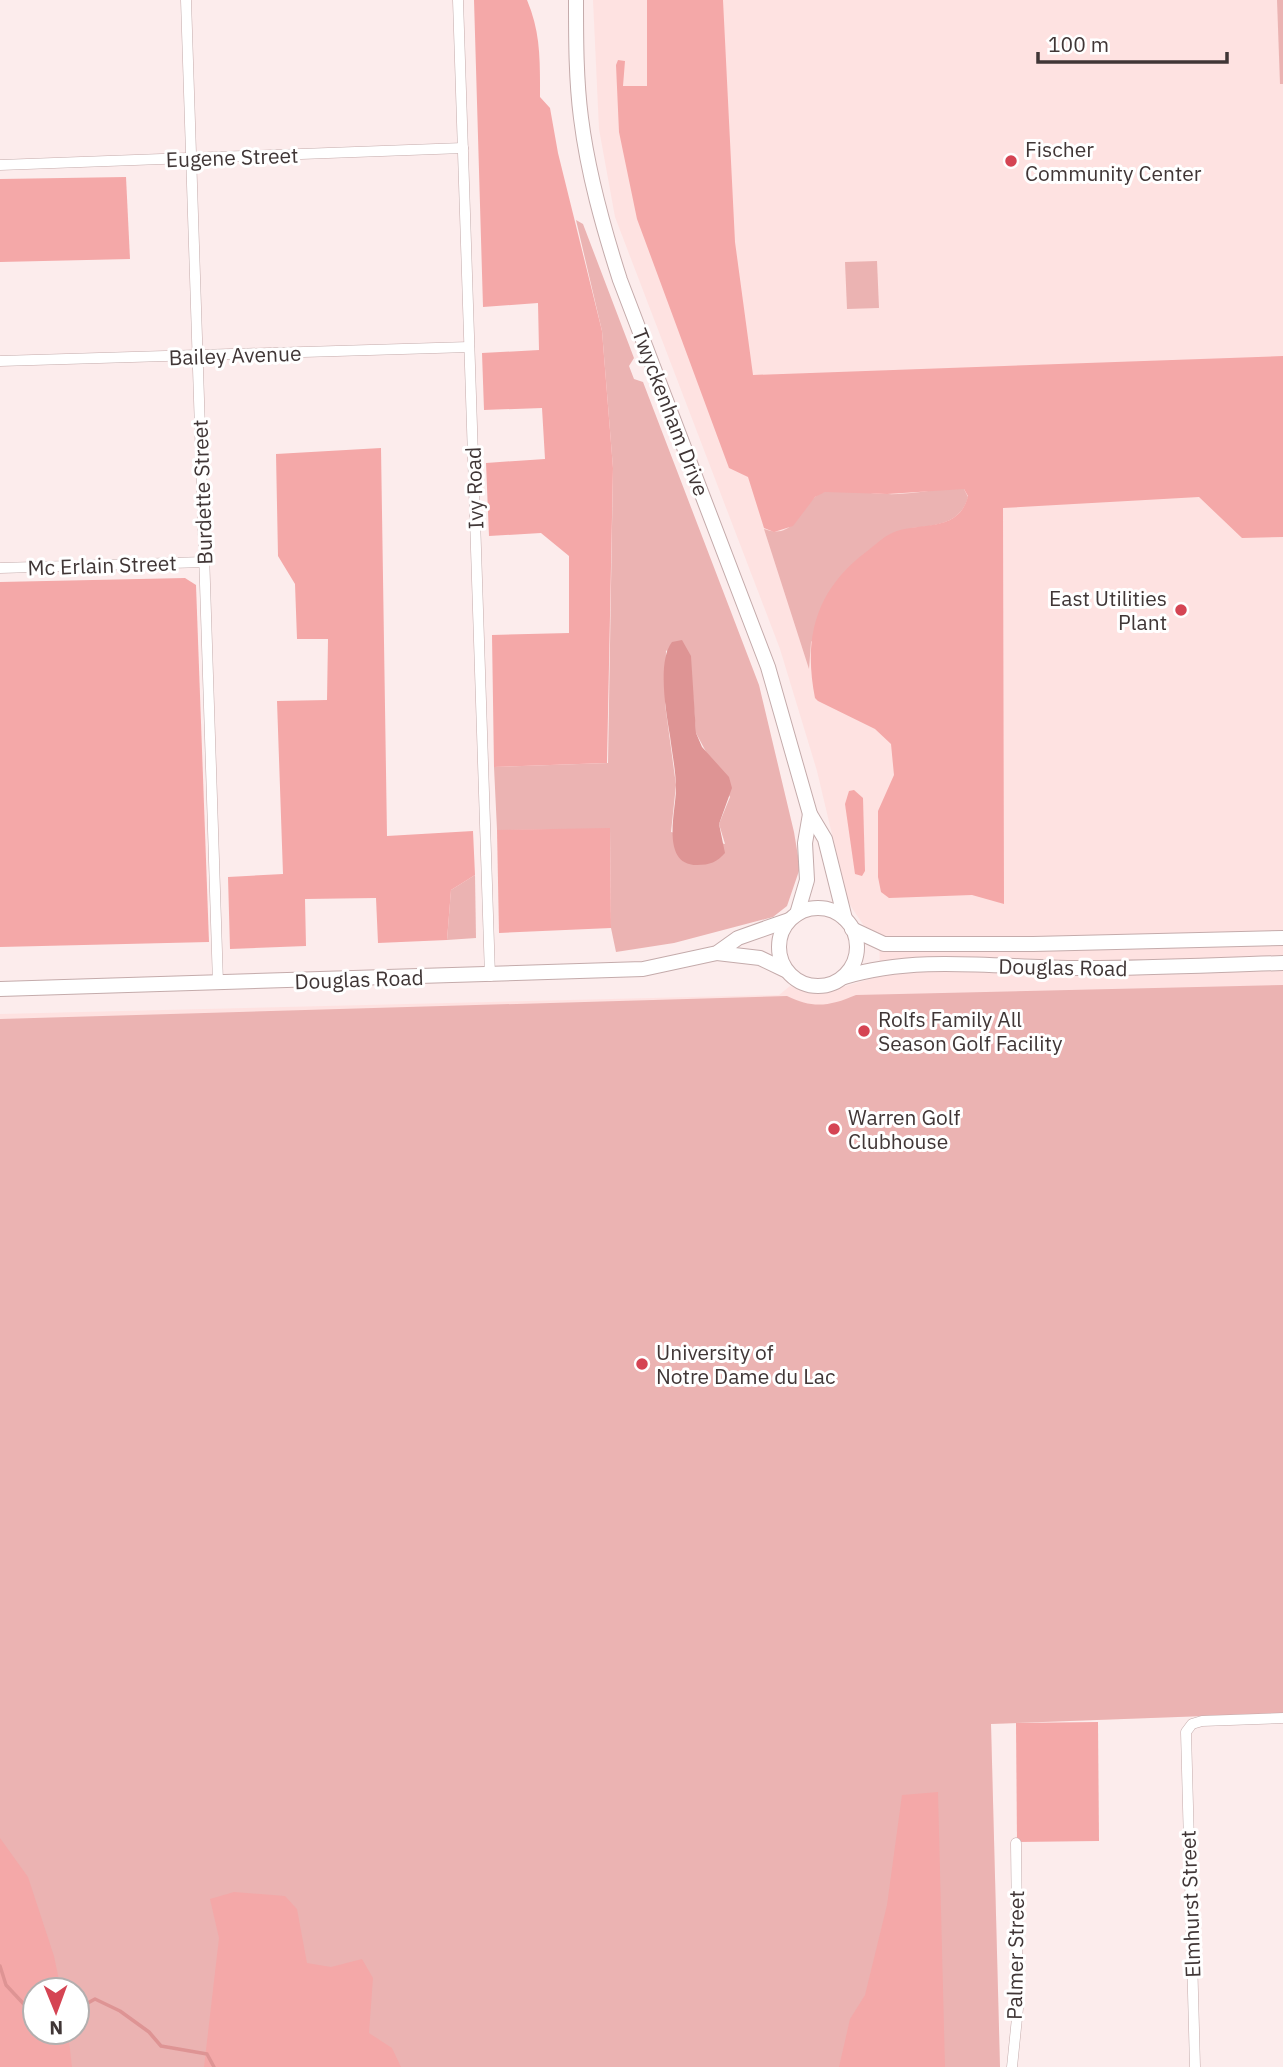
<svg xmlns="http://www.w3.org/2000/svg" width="1283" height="2067" font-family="'IBM Plex Sans',sans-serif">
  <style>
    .built { fill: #fee2e1; fill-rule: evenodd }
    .green { fill: #ebb3b2; fill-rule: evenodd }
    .forest { fill: #f4a8a8 }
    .water { fill: #de9494 }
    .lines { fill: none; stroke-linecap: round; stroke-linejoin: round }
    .stream { stroke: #de9494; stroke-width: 3.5 }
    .street-casing { stroke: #c4abab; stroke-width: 11 }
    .secondary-casing { stroke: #c4abab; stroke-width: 16 }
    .street { stroke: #fff; stroke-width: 10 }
    .secondary { stroke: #fff; stroke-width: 14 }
    .poi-dot { fill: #d54453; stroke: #fff; stroke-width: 2.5 }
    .labels { text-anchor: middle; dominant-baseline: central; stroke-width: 6; stroke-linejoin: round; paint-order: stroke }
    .poi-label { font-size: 21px; fill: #403636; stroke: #fff; text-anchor: start }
    .street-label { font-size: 21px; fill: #403636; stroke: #fff }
  </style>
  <rect width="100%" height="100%" fill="#fcecec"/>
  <!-- built -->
  <path class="built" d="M 593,0 L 1283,0 L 1283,1713 L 991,1724 L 1000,2067 L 0,2067 L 0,1014 L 779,995 L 790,986 L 818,994 L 880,976 L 879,934 L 864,926 L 848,902 L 817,771 L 780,649 L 615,217 L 599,129 ZM 35,1990 L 77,1990 L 77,2032 L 35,2032 Z"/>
  <!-- green -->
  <g class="green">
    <polygon points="1277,0 1283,0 1283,84 1280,84"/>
    <path d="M 576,220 L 583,224 L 634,358 L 629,366 L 634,379 L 643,382 L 759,685 L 794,832 L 800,868 L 787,906 L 773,917 L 674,943 L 616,952 L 611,928 L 610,829 L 497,830 L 494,767 L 608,763 L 613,468 L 602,331 ZM 666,650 L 692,684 L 696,733 L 730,797 L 719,824 L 725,844 L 671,832 L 676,785 L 665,704 Z"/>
    <polygon points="877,261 879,308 847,309 845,262"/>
    <path d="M 945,489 L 964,489 L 968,497 C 961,524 934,526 911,528 L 811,642 L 809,669 L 764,529 C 799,542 799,500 824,492 C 841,487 867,494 885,494 C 905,495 925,491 945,489 Z"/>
    <polygon points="475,875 476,938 447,940 451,890"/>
    <path d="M 1283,985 L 1283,1713 L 991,1724 L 1000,2067 L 0,2067 L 0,1019 L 787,996 C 813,1009 830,1006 856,995 ZM 35,1990 L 77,1990 L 77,2032 L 35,2032 Z"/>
  </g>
  <!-- forest -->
  <g class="forest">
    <path d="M 474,0 L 527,0 C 541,33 540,62 540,97 L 550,108 L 558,153 L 602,331 L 613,468 L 607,763 L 494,767 L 492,635 L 569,633 L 569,556 L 541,533 L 489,536 L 486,463 L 545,459 L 542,408 L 484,410 L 482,353 L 539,350 L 538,303 L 483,307 Z"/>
    <path d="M 647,0 L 723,0 L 735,242 L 753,375 L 1283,356 L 1283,537 L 1242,538 L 1199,497 L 1003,508 L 1004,904 L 972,895 L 889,898 L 881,892 L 878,877 L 878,811 L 894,775 L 891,744 L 875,729 L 818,701 L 815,698 C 803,637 816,590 866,552 C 874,546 883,537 892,533 C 918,521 959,534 968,496 L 964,489 L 887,494 L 825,492 L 815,497 L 793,526 L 774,532 L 764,528 L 748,477 L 729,468 L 637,219 L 619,132 L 616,65 L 618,60 L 625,61 L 623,86 L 647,86 Z"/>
    <polygon points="126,177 130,259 0,262 0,179"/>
    <polygon points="381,448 387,836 473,831 475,875 451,890 447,940 378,943 376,898 305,899 306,946 230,949 228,877 283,874 277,701 327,700 328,639 297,639 295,584 278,556 276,454"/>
    <polygon points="185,578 196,585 209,942 0,947 0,582"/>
    <polygon points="854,790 863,798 865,871 862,876 855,874 845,804 849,791"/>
    <polygon points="610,828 611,928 499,933 497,830"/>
    <polygon points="1098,1722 1099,1841 1017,1842 1016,1723"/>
    <polygon points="938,1792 945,2067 839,2067 850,2019 865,1995 887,1905 902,1795"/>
    <polygon points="0,1838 28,1877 54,1956 61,1990 35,1990 35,2032 68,2032 72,2067 0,2067"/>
    <polygon points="234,1892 285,1896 297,1909 307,1963 331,1967 362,1959 373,1978 369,2033 392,2048 401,2067 204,2067 219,1938 210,1899"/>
  </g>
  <!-- water -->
  <path class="water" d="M 682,640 L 691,656 L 696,733 L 702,747 L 729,777 L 732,788 L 719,824 L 725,853 C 717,862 710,865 697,865 C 660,865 676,811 676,789 C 676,771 672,753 670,736 C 666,712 657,661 672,642 Z"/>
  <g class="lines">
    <!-- stream -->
    <g class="stream">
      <polyline points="0,1966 6,1985 35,2016"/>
      <polyline points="77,2009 95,1999 120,2011 149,2032 161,2046 207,2054 214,2067"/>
    </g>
    <defs>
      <g id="street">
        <polyline points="186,0 218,983"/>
        <polyline points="458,0 490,976"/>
        <polyline points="0,165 463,148"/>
        <polyline points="0,361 469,347"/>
        <polyline points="0,568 205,562"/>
        <polyline points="1012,2067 1018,2008 1016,1843"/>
        <polyline points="1195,2067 1186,1732 1192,1724 1202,1721 1283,1718"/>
      </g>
      <g id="secondary">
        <path d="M 576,0 C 576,39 576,80 581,118 C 588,174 603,227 620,280 L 768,667 L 810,814 L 825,839 L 845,919"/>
        <circle cx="818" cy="947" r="39"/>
        <polyline points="797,914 807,880 805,843 810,814"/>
        <polyline points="852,929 884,944 1033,944 1283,938"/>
        <polyline points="717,953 760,958 785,970"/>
        <path d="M 844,977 C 915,955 995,967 1068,968 C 1140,969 1211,965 1283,963"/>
        <polyline points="0,989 643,969 717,953 738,938 789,920"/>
      </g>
    </defs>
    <!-- street casing -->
    <use href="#street" class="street-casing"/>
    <!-- secondary casing -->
    <use href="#secondary" class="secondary-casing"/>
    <!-- street -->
    <use href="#street" class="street"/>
    <!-- secondary -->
    <use href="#secondary" class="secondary"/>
  </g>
  <!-- markers -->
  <g class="poi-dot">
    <circle cx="1011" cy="161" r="7"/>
    <circle cx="1181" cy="610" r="7"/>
    <circle cx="864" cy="1031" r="7"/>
    <circle cx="834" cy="1129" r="7"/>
    <circle cx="642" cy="1364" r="7"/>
  </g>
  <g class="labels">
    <!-- poi labels -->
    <g class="poi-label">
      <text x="1025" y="149">Fischer<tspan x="1025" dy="24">Community Center</tspan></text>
      <text x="1167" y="598" text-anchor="end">East Utilities<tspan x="1167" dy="24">Plant</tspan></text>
      <text x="878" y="1019">Rolfs Family All<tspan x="878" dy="24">Season Golf Facility</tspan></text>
      <text x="848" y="1117">Warren Golf<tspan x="848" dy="24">Clubhouse</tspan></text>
      <text x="656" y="1352">University of<tspan x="656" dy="24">Notre Dame du Lac</tspan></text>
    </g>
    <!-- street labels -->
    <g class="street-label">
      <text transform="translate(232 157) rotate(-2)">Eugene Street</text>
      <text transform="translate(235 355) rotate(-2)">Bailey Avenue</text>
      <text transform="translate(671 412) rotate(69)">Twyckenham Drive</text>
      <text transform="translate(474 488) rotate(-92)">Ivy Road</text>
      <text transform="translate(202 492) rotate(-92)">Burdette Street</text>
      <text transform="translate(102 565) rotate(-2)">Mc Erlain Street</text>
      <text transform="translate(1063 967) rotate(1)">Douglas Road</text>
      <text transform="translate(359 979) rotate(-2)">Douglas Road</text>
      <text transform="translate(1190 1904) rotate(-92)">Elmhurst Street</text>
      <text transform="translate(1015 1955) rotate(-89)">Palmer Street</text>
    </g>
  </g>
  <!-- north arrow -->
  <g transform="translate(56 2011) rotate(179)"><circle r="33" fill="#ffffff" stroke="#b3afaf" stroke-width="2"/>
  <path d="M0-5L12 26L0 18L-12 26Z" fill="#d54453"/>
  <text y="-10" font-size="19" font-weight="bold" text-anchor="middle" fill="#403636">N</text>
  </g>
  <!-- scale -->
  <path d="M1038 52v10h189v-10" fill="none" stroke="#403636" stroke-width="3.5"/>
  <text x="1048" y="52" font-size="21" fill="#403636" stroke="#ffffff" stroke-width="5" paint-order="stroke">100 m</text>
</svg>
